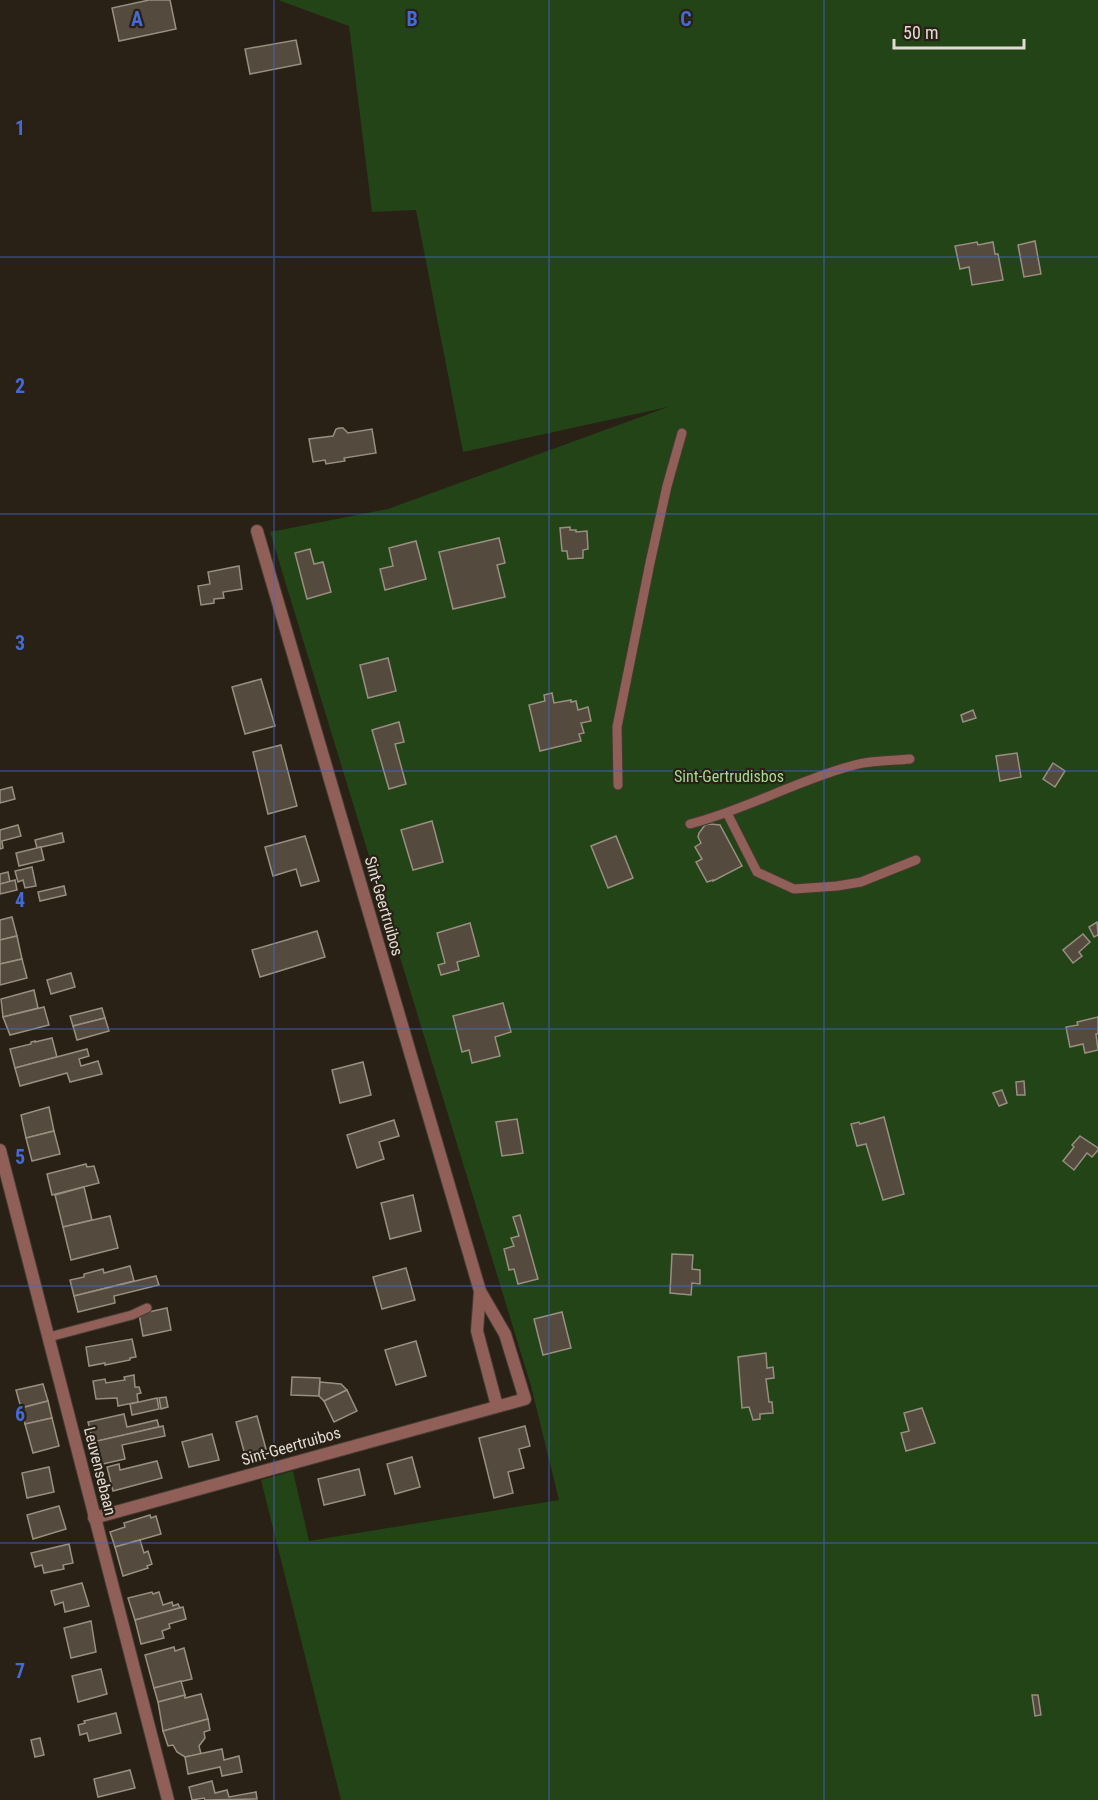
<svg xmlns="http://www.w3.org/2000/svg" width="1098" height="1800" font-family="'Roboto Condensed',sans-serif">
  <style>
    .green { fill: #224417 }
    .building { fill: #544b3e; stroke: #998f81; stroke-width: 1.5 }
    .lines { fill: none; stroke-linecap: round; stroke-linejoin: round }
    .service-casing { stroke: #433b31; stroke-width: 11 }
    .minor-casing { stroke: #433b31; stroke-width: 14 }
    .tertiary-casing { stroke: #433b31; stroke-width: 14 }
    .service { stroke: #905f58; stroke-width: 9 }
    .minor { stroke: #905f58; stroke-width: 12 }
    .tertiary { stroke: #905f58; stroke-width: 12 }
    .grid { fill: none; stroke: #446ad7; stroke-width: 1.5; stroke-opacity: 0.55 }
    .labels { text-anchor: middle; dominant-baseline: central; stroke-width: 4.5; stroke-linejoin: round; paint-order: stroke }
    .park-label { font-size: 16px; fill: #a2db92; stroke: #292116 }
    .street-label { font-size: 16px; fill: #e1dbd4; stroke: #292116 }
    .grid-label { font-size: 20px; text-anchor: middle; font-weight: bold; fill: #446ad7; stroke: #292116; stroke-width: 4.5; stroke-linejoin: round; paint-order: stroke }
  </style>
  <rect width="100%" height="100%" fill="#292116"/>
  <!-- green -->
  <polygon class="green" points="278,0 1098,0 1098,1800 341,1800 261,1480 293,1471 309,1541 559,1500 531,1386 270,532 388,509 668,407 463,452 416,210 372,212 349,26"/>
  <!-- building -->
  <g class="building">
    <polygon points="149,0 170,0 176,29 119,41 112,8"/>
    <polygon points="296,40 301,64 250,74 245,49"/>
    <polygon points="1035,241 1041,274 1024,277 1018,245"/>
    <polygon points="977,242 978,245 993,242 995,254 998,254 1003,280 972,285 969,267 960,269 955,246"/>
    <polygon points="339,428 343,428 348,433 372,429 376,453 344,458 345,461 326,464 325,460 313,462 309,439 333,436 336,429"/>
    <polygon points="570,527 570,530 576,530 576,532 587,531 588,549 583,550 583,558 568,559 567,551 562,551 560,528"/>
    <polygon points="499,538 505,563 497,565 505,597 453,609 439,552"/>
    <polygon points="416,541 426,579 385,590 380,569 393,566 389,548"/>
    <polygon points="310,549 314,564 323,562 331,592 307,599 295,553"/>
    <polygon points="239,566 242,589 223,592 224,598 214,599 214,603 201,605 198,586 210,584 208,572"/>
    <polygon points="388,658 396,691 368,698 360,665"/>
    <polygon points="261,679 275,726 245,734 232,687"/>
    <polygon points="552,693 554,703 571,700 571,702 576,701 578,710 588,707 591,721 581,723 584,733 579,734 581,741 540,751 529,705 545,701 544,695"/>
    <polygon points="973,710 976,718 963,722 961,715"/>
    <polygon points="399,722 404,742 395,744 406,784 389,789 372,730"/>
    <polygon points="281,745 297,806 268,814 253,752"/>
    <polygon points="1017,753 1021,777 1000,781 996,756"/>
    <polygon points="1053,763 1065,771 1055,787 1043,779"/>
    <polygon points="12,787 15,799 0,803 0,790"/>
    <polygon points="432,821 443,862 413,870 401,830"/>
    <polygon points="710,824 720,825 742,866 713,881 713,880 707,882 696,862 702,859 695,847 701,843 698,837 699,833 705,825"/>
    <polygon points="18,825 21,836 2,841 3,848 0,849 0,830"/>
    <polygon points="62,833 64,842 37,848 35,840"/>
    <polygon points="305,836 319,881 301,886 296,869 273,876 265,847"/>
    <polygon points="616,836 633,878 608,888 591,846"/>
    <polygon points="41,847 44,860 19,866 16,853"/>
    <polygon points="32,867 36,886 25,888 23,880 18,882 15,871"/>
    <polygon points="8,872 10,882 0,884 0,874"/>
    <polygon points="15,880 17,890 0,894 0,884"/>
    <polygon points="64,886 66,895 40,901 38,892"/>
    <polygon points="12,917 17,936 0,940 0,920"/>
    <polygon points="1097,922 1098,935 1094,937 1089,927"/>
    <polygon points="470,923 479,956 457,962 459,970 441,975 438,965 445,963 437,933"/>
    <polygon points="317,931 325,957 260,977 252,950"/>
    <polygon points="1083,934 1090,942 1079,952 1082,956 1073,963 1063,950"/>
    <polygon points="17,936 22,959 0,964 0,940"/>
    <polygon points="22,959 27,978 0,985 0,964"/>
    <polygon points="71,973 75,987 51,994 47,980"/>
    <polygon points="34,990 38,1008 3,1017 1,999"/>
    <polygon points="503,1003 511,1032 495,1037 500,1056 472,1063 469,1050 462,1052 453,1016"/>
    <polygon points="44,1007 49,1025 10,1035 3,1017"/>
    <polygon points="102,1008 105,1018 73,1026 70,1016"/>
    <polygon points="1098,1017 1098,1034 1096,1034 1098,1050 1085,1053 1083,1044 1070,1047 1066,1027 1078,1025 1077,1022"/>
    <polygon points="105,1018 109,1031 77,1040 73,1026"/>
    <polygon points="52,1038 57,1057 15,1068 10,1049 31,1044 31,1042 35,1041 35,1042"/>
    <polygon points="87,1049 89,1056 79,1059 81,1066 98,1061 102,1074 70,1082 67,1073 20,1086 15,1068"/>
    <polygon points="363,1062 371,1095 340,1103 332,1070"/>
    <polygon points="1024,1081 1025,1095 1017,1095 1016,1082"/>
    <polygon points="1002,1090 1007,1103 999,1106 993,1093"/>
    <polygon points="49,1107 54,1131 26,1138 21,1115"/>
    <polygon points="884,1117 904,1194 883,1200 866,1144 857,1146 851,1124 859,1122 860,1124"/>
    <polygon points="517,1119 523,1153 502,1156 496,1122"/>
    <polygon points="394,1120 399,1136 379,1142 384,1159 357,1168 347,1135"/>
    <polygon points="54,1131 60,1154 32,1161 26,1138"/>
    <polygon points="1080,1136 1098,1148 1098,1150 1092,1157 1087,1153 1074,1170 1063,1161 1074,1147 1072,1145"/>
    <polygon points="86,1164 87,1167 94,1166 99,1183 52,1195 47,1174"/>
    <polygon points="84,1187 92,1220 63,1227 55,1195"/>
    <polygon points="413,1195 421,1231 390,1239 381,1203"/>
    <polygon points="520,1215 538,1279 518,1284 514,1269 509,1270 504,1249 514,1246 511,1238 519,1236 513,1217"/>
    <polygon points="110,1216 118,1248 71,1260 63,1227"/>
    <polygon points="672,1254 693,1255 692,1269 700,1270 700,1284 692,1283 691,1295 670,1293"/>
    <polygon points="130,1266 134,1281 74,1296 70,1280 84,1277 84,1274 103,1269 104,1273"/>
    <polygon points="406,1268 415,1300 382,1309 373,1277"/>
    <polygon points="156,1276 159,1285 114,1296 115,1303 78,1312 74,1296"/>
    <polygon points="167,1308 171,1330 143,1336 139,1314"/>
    <polygon points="562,1312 571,1348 543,1355 534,1319"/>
    <polygon points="132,1339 136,1357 130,1358 130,1360 105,1365 105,1363 89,1366 86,1347"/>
    <polygon points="416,1341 426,1376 396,1385 385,1350"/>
    <polygon points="766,1353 767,1368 773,1367 774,1378 766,1379 769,1402 772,1402 773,1413 760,1414 760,1419 753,1420 749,1407 742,1408 738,1357"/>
    <polygon points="134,1375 135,1387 139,1387 141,1393 137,1394 138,1402 118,1406 117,1398 96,1399 93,1381 105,1379 106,1383 125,1380 124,1377"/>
    <polygon points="292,1377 320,1378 319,1396 291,1395"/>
    <polygon points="320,1382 341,1384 347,1390 324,1401 319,1396"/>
    <polygon points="43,1384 48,1401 21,1408 16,1390"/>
    <polygon points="347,1390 357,1411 334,1422 324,1401"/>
    <polygon points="166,1397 168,1407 161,1409 159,1398"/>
    <polygon points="157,1398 159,1409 132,1415 130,1404"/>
    <polygon points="48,1401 52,1418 25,1424 21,1408"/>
    <polygon points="922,1408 935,1443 906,1451 901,1433 909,1431 904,1413"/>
    <polygon points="124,1414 127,1427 157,1420 159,1427 93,1442 88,1422"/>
    <polygon points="257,1416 266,1449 245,1455 236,1422"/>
    <polygon points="52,1418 59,1446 33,1453 25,1424"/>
    <polygon points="163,1426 165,1436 122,1445 125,1459 98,1465 93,1442"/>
    <polygon points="525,1426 530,1446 519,1449 524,1468 508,1472 513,1493 494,1498 479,1438"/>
    <polygon points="212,1434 219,1460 189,1467 182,1442"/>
    <polygon points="412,1457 420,1487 395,1494 387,1464"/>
    <polygon points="157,1461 162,1478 113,1491 107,1467 119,1464 120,1470"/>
    <polygon points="49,1467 54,1492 27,1498 22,1473"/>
    <polygon points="359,1469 365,1495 324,1505 318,1479"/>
    <polygon points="59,1506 66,1529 33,1539 27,1515"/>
    <polygon points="150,1515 151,1518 156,1516 161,1534 115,1547 110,1532 125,1527 124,1523"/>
    <polygon points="140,1540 144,1553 148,1551 152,1564 147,1566 148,1568 123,1576 115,1547"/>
    <polygon points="69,1544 73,1563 63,1565 64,1569 44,1573 42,1565 35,1567 31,1553"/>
    <polygon points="82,1583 89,1606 65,1612 63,1602 55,1605 51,1591"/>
    <polygon points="152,1592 153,1594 159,1592 163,1605 172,1602 173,1606 178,1604 180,1608 135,1620 128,1598"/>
    <polygon points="183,1607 186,1619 169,1624 170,1628 162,1631 164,1638 141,1644 135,1620"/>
    <polygon points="91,1621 96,1652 71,1658 64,1628"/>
    <polygon points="174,1647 175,1651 184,1648 192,1679 154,1688 145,1655"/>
    <polygon points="101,1669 107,1694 78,1702 72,1676"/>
    <polygon points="181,1681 185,1695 158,1702 154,1688"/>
    <polygon points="201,1694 208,1719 163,1731 158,1702 185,1695 185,1698"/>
    <polygon points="1032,1695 1038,1695 1041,1715 1035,1716"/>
    <polygon points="116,1713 121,1733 89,1741 87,1733 80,1735 78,1725 85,1723 84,1721"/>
    <polygon points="208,1719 210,1730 204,1732 205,1738 199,1746 201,1754 185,1757 177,1752 173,1745 168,1746 163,1731"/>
    <polygon points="40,1738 44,1755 35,1757 31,1740"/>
    <polygon points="222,1749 224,1760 239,1756 242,1772 222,1776 220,1767 188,1774 185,1757"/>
    <polygon points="130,1770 135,1788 98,1797 94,1779"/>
    <polygon points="212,1781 215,1793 227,1790 229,1797 256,1792 257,1799 205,1800 204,1798 192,1800 189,1787"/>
  </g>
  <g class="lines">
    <defs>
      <g id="service">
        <polyline points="618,785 617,727 650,563 667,486 682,433"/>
        <polyline points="727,813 757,872 794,889 837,886 861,882 916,860"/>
        <path d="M 690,824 C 745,810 796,781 851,766 C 869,760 891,761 910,759"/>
        <polyline points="49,1337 132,1315 147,1308"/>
      </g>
      <g id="minor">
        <polyline points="480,1291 477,1331 497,1406"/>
        <polyline points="94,1518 525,1399 505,1334 480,1291 257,531"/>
      </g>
      <polyline id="tertiary" points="0,1150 168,1800"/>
    </defs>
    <!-- service casing -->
    <use href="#service" class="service-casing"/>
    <!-- minor casing -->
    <use href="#minor" class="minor-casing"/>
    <!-- tertiary casing -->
    <use href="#tertiary" class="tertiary-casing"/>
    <!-- service -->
    <use href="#service" class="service"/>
    <!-- minor -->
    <use href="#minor" class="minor"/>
    <!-- tertiary -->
    <use href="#tertiary" class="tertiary"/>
  </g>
  <!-- grid -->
  <path class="grid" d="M 274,0 L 274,1800M 549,0 L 549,1800M 824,0 L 824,1800M 0,257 L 1098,257M 0,514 L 1098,514M 0,771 L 1098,771M 0,1029 L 1098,1029M 0,1286 L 1098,1286M 0,1543 L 1098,1543"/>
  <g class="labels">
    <!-- park labels -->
    <g class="park-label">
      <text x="729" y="776">Sint-Gertrudisbos</text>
    </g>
    <!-- street labels -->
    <g class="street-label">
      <text transform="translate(384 906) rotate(74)">Sint-Geertruibos</text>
      <text transform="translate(291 1446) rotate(-16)">Sint-Geertruibos</text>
      <text transform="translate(100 1471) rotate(76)">Leuvensebaan</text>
    </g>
  </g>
  <g class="grid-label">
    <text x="137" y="26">A</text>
    <text x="412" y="26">B</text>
    <text x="686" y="26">C</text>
    <text x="20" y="135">1</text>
    <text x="20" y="393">2</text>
    <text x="20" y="650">3</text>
    <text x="20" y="907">4</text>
    <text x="20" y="1164">5</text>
    <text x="20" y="1421">6</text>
    <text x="20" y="1678">7</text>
  </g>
  <!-- scale -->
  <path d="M894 39v9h130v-9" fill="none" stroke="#e1dbd4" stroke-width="3"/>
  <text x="903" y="39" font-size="18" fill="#e1dbd4" stroke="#292116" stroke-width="4.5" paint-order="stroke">50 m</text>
</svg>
